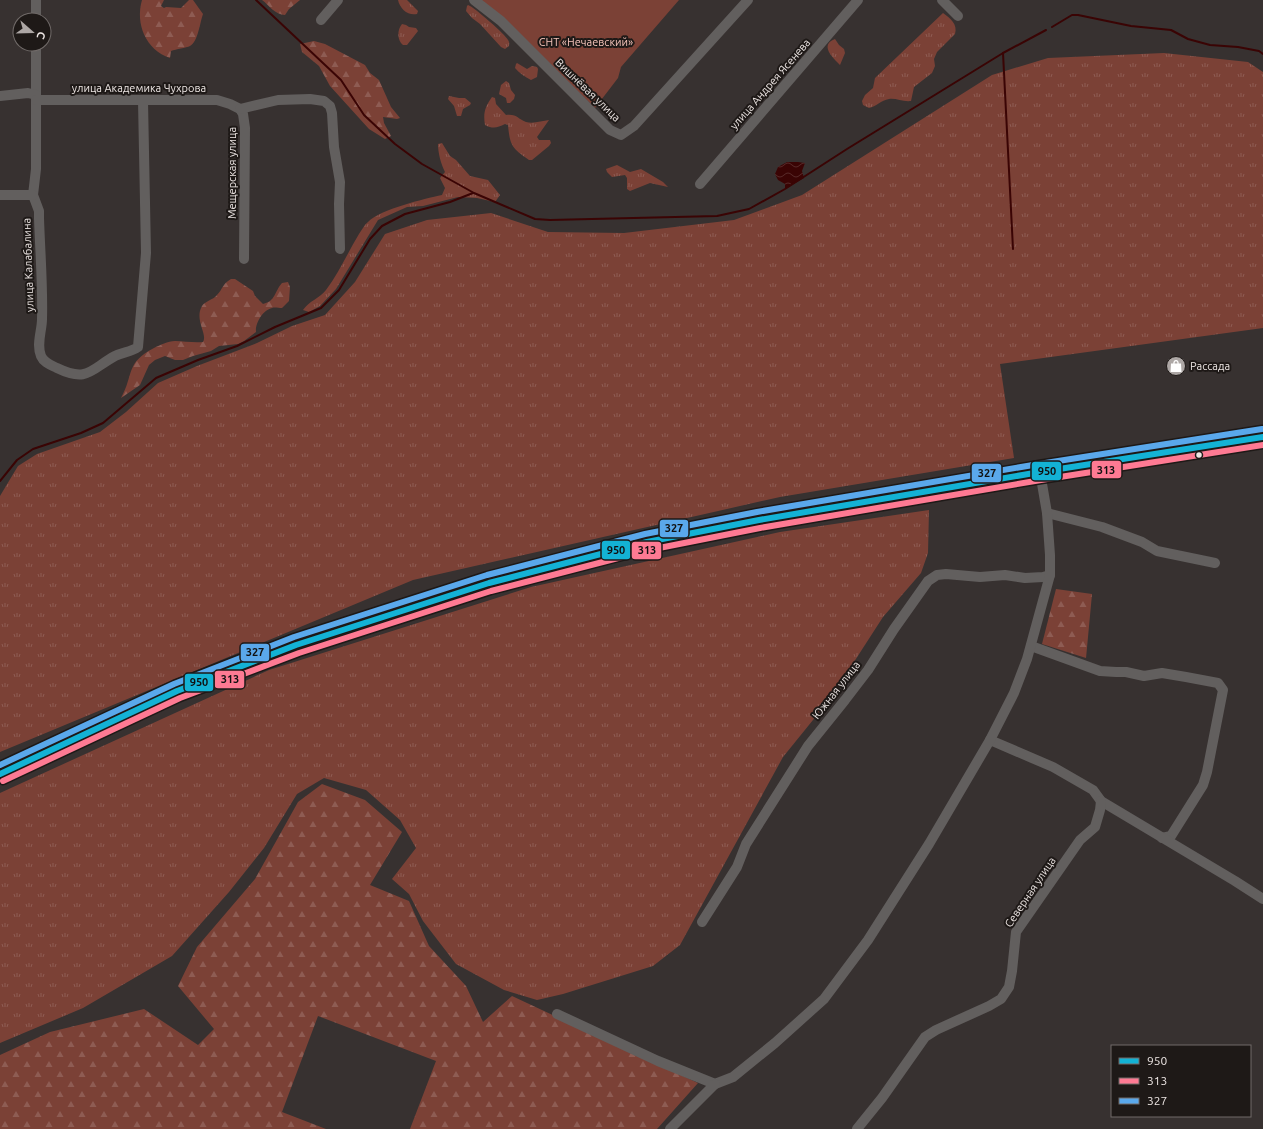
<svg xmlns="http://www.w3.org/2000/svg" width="1263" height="1129" font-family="Ubuntu,sans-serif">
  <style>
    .grass { fill: url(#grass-tufts) }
    .forest { fill: url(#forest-firs) }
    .garden { fill: #7b4136 }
    .water { fill: url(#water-waves) }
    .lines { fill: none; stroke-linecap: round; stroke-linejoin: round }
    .stream { stroke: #3a0404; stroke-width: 2 }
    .minor { stroke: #625f5e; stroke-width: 10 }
    .major { stroke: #6a6766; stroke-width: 12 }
    .bus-1-casing { stroke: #1e1917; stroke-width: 9 }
    .bus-2-casing { stroke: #1e1917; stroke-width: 9 }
    .bus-3-casing { stroke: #1e1917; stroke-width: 9 }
    .bus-1 { stroke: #13b2d5; stroke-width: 6 }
    .bus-2 { stroke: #fe7a93; stroke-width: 6 }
    .bus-3 { stroke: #5aa8eb; stroke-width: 6 }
    .bus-dot { fill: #ede6e4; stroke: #1e1917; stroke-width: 1.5 }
    .labels { text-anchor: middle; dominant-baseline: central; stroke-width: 4; stroke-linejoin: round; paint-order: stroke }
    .park-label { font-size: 11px; fill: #f6c5bb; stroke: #1e1917 }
    .street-label { font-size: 11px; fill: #ede6e4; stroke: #1e1917 }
    .poi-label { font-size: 11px; fill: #ede6e4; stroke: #1e1917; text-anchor: start }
    .line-badge { stroke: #1e1917; stroke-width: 1.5 }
    .pale-badge-label { font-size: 11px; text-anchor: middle; font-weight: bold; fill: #111 }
  </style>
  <defs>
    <pattern id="grass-tufts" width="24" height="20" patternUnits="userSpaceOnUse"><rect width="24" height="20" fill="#7b4136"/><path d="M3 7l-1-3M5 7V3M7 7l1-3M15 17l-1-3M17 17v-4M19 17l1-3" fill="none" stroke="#8e5c53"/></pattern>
    <pattern id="forest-firs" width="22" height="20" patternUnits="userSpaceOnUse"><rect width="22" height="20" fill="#7b4136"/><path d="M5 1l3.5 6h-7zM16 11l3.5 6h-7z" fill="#8e5c53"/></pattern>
    <pattern id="water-waves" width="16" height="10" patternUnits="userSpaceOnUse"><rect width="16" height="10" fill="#3a0404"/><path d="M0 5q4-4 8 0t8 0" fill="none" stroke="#572928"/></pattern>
  </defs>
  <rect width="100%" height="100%" fill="#373130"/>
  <!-- grass -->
  <g class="grass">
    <path d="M 398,0 L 407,0 L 418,11 L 417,14 C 408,16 400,9 398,0 Z"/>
    <path d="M 468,5 C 474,7 506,35 508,40 C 510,43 509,44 509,46 L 505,49 L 501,47 L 480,24 L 472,18 L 466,11 L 467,6 Z"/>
    <path d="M 943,13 C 950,18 958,24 955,34 L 937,52 L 934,59 L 935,66 L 932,73 L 914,87 L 911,101 C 903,102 896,98 889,99 C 881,100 876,107 869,108 L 863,105 L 862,101 L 865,95 L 873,88 L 875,78 Z"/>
    <path d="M 402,24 L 406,25 L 409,27 L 416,28 L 418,31 L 407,45 L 403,45 C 397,40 397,30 402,24 Z"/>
    <path d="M 835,39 L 839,45 L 844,49 L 845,53 L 840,65 C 833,58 819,45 835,39 Z"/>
    <polygon points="1164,53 1248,62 1263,72 1263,328 1000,364 1014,458 780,497 413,580 0,752 0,496 18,466 37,454 100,432 126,412 158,383 197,366 257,343 292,326 325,315 355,282 385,234 427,220 491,213 548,232 624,233 734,220 802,195 992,75 1048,58"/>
    <path d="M 517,63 L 527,69 L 532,66 L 537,67 L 538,69 L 537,77 L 531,80 C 525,77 519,73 515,68 L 516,64 Z"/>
    <polygon points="506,81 509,83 511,90 515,95 514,99 510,103 507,103 506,98 499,94 501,85"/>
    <polygon points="449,96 459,98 465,98 471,103 470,105 463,109 461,116 457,116 454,106 448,99"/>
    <path d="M 492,97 L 495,98 L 496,104 L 506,115 C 518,114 517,119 526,122 C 533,124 542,121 549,120 L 537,137 L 539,140 L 550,140 L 551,143 L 549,146 L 532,160 L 529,160 C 512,148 510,146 508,125 L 505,124 C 497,128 493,129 485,125 C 483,113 485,107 492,97 Z"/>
    <path d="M 442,143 L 450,156 L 456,160 L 470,176 L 488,180 L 500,195 L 495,202 L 477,198 L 458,197 L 423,206 L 407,207 L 378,220 L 336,289 L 320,306 L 309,312 L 303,310 C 309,301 320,298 326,290 C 339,273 348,252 359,234 C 362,230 364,225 368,222 C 381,209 424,199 442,195 L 445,188 L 440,178 L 445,172 C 441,164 438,153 438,144 Z"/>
    <polygon points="617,165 630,172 641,169 663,182 668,187 650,183 630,191 627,189 627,178 625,175 612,177 607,172 606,169"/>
    <polygon points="929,510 928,553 921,573 883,617 830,699 783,757 680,945 653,966 563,994 537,1000 504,990 456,964 423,921 409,894 392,879 416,848 400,820 366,790 324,778 297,794 264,848 229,892 172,956 83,1008 0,1043 0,793 269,670 531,587 780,532"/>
  </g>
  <!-- forest -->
  <g class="forest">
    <path d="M 142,0 L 164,0 L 161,6 L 164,8 L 166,7 L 181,8 L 189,0 L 193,0 L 203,14 C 200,22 198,42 190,46 C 186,48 176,49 171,51 L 170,58 C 146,50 135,24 142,0 Z"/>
    <path d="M 262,0 L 300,0 L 289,9 L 285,15 C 275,15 269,5 262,0 Z"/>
    <polygon points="314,41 325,44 365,65 370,73 379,80 391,107 400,118 397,119 383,117 384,123 391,136 385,139 369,129 330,86 319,66 302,52 300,44"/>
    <path d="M 231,279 L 235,279 L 253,291 L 255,296 L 263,304 C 276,301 274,292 282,283 L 288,282 L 290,287 L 289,301 L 282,308 C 279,308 274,307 272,308 C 263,310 255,323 256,332 L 244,341 L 238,344 L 219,346 L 211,351 L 193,356 L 183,360 L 175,360 L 165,356 L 155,360 L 149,365 L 140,385 L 121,398 C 134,375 125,363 154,348 C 160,345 168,341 175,341 C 184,341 193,343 203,342 C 208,334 194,320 202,306 C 205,301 213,300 217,295 C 223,289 222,284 231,279 Z"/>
    <polygon points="1056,589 1092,594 1086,658 1042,644"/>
    <polygon points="322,784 365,800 402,832 370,885 409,901 429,946 466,986 483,1022 512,996 698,1083 657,1129 410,1129 436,1061 318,1016 282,1112 326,1129 0,1129 0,1055 50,1032 144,1009 198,1045 214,1029 178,986 197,947 255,879 298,802"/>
  </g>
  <!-- garden -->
  <polygon class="garden" points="481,0 679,0 621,67 618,78 595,108"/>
  <!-- water -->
  <polygon class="water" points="787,162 798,162 805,163 802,171 804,178 785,189 785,184 778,180 775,174 778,167"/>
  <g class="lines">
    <!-- stream -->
    <g class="stream">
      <polyline points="256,0 341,80 364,115 395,144 422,164 474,193 535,219 550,220 717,216 749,209 785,189 847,149 1003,53 1046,30"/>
      <polyline points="1052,27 1072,15 1078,15 1131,26 1171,30 1188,39 1210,45 1238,47 1259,51 1263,54"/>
      <polyline points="1003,53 1013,249"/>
      <polyline points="0,481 17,460 33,449 81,433 103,423 156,378 198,360 237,346 275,327 321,308 339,290 370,239 382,226 405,214 450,202 473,193"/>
    </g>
    <!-- minor -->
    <g class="minor">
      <polyline points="36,0 36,20"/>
      <polyline points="474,0 501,21 610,130 621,135 634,126 748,0"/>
      <polyline points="942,0 958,16"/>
      <polyline points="321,20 338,0"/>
      <path d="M 36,44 L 36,169 L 33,195 L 39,211 L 39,218 C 40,251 43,286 42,319 C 42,331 36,344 41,356 C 44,363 51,365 57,368 C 88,383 91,369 115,356 C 123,352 131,352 138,347 L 146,253 L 143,101"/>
      <polyline points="0,96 28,93 36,95"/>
      <polyline points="36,100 217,100 230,104 240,109 243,114 245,128 244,259"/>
      <polyline points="240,109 278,100 310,99 324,101 330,106 332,113 334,147 340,182 339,204 340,249"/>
      <polyline points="700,184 858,0"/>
      <polyline points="0,195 33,195"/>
      <polyline points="1047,513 1102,527 1142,542 1157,551 1215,563"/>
      <polyline points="1031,646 1100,671 1116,672 1126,672 1144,676 1162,673 1186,677 1218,683 1223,690 1207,772 1203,785 1171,836 1162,838"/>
      <polyline points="990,740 1053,767 1093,790 1101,801 1235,881 1263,899"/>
      <polyline points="702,922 737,867 746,844 808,746 845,700 868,670 894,629 928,581 937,575 946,574 980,577 1005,575 1025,578 1043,577 1050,575"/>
      <polyline points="557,1014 658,1061 715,1084 733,1077 775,1043 824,999 868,940 929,844 990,740 1014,693 1027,659 1050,575 1050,555 1047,513 1040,472"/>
      <polyline points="670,1129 715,1084"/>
      <polyline points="857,1129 882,1098 925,1037 936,1030 989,1006 1001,999 1009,987 1012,971 1016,932 1080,840 1095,827 1100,810 1101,801"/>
    </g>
    <!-- major -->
    <polyline class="major" points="0,774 177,691 296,645 403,610 489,583 647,542 759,520 1040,472 1263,437"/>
    <defs>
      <polyline id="bus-1" points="0,774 177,691 296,645 489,583 647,542 759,520 1040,472 1263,437"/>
      <polyline id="bus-2" points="3,781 180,698 299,653 491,591 649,550 760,528 1041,480 1263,445"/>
      <polyline id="bus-3" points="0,765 174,684 294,637 487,575 645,534 757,512 1039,464 1262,429"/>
    </defs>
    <!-- bus-1 casing -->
    <use href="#bus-1" class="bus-1-casing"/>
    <!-- bus-2 casing -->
    <use href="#bus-2" class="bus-2-casing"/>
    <!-- bus-3 casing -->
    <use href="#bus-3" class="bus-3-casing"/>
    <!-- bus-1 -->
    <use href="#bus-1" class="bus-1"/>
    <!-- bus-2 -->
    <use href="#bus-2" class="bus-2"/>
    <!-- bus-3 -->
    <use href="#bus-3" class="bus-3"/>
  </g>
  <!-- icons -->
  <defs>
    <symbol id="shop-disc" viewBox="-11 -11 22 22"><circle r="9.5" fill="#ada7a5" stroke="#1e1917"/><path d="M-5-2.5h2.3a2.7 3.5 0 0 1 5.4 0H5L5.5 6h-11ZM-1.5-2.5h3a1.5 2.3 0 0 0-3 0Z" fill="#fff"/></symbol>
  </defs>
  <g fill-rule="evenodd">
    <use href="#shop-disc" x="1165" y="355" width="22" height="22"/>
  </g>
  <!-- markers -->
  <circle class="bus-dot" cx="1199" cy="455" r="3.5"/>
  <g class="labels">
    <!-- park labels -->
    <g class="park-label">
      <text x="586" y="42">СНТ «Нечаевский»</text>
    </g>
    <!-- street labels -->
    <g class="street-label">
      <text transform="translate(770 84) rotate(-49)">улица Андрея Ясенева</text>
      <text x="139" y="88">улица Академика Чухрова</text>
      <text transform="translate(588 90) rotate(44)">Вишнёвая улица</text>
      <text transform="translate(232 173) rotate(-90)">Мещерская улица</text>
      <text transform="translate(28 265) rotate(-92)">улица Калабалина</text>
      <text transform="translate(836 690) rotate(-52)">Южная улица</text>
      <text transform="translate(1030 892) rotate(-56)">Северная улица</text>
    </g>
    <!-- poi labels -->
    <g class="poi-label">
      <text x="1190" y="366">Рассада</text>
    </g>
  </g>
  <g class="line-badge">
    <rect x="1091" y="460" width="31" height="19" rx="4" fill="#fe7a93"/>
    <rect x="1031" y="461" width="31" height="20" rx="4" fill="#13b2d5"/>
    <rect x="971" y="463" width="31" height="20" rx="4" fill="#5aa8eb"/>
    <rect x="659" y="519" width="30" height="19" rx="4" fill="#5aa8eb"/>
    <rect x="601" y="540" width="30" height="20" rx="4" fill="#13b2d5"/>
    <rect x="631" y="541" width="31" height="19" rx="4" fill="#fe7a93"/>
    <rect x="240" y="643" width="30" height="19" rx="4" fill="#5aa8eb"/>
    <rect x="214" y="670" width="31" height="19" rx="4" fill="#fe7a93"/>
    <rect x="184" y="673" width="30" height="19" rx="4" fill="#13b2d5"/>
  </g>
  <g class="pale-badge-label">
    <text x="1106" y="474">313</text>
    <text x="1047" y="475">950</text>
    <text x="987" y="477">327</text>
    <text x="674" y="532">327</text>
    <text x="616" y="554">950</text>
    <text x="647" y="554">313</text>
    <text x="255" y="656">327</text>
    <text x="230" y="683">313</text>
    <text x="199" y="686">950</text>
  </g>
  <!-- legend -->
  <rect x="1111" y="1045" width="140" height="72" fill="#1e1917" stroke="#716b69"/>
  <rect x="1119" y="1058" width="20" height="6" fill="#13b2d5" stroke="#716b69"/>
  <text x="1147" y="1065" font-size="12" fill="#ede6e4">950</text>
  <rect x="1119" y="1078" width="20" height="6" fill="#fe7a93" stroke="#716b69"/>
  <text x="1147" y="1085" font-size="12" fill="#ede6e4">313</text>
  <rect x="1119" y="1098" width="20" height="6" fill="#5aa8eb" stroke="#716b69"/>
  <text x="1147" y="1105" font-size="12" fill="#ede6e4">327</text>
  <!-- north arrow -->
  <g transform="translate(32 32) rotate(110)"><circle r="19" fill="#1e1917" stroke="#716b69"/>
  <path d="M0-3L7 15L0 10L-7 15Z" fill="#ada7a5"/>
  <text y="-6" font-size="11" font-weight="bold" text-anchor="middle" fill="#ede6e4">С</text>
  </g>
</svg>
